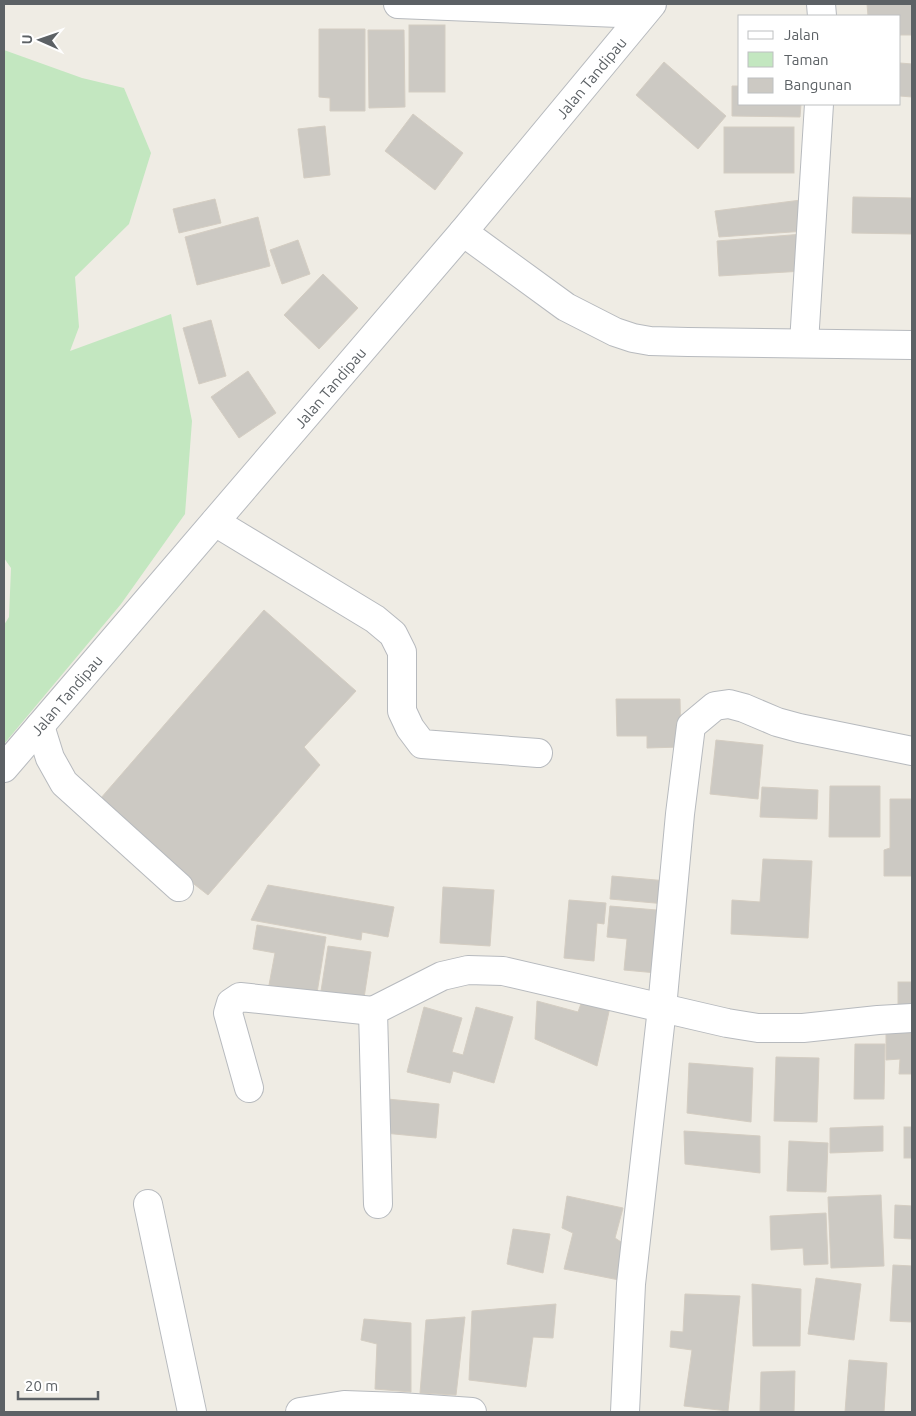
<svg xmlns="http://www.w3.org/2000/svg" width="916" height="1416" font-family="Ubuntu,sans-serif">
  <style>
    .green { fill: #c3e7c0 }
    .building { fill: #ccc9c3; stroke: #d4cdc2 }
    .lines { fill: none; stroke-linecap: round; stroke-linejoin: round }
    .minor-casing { stroke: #b7babe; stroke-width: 30 }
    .minor { stroke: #fff; stroke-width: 28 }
    .labels { text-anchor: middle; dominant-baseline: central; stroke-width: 5; stroke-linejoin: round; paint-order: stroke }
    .street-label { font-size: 15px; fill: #5c6165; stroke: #fff }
  </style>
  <rect width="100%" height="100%" fill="#efece4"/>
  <!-- green -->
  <polygon class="green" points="4,50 82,78 124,88 151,153 129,224 75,277 79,327 70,351 171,314 192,421 185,514 121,604 4,744 4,625 9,617 11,568 4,558"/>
  <!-- building -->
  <g class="building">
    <polygon points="867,4 912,4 912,35 900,35 900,16 868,16"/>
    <rect x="409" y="25" width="36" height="67"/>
    <polygon points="319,29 365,29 365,111 330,111 330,98 319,97"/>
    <polygon points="368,30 404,30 405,107 369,108"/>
    <polygon points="664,62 726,116 698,149 636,95"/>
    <polygon points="900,63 912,64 912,97 900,96"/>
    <polygon points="732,86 740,86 740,104 801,104 800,117 732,116"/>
    <polygon points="413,114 463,153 435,190 385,151"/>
    <polygon points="325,126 330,175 304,178 298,129"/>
    <rect x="724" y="127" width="70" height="46"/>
    <polygon points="853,197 912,198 912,234 852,233"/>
    <polygon points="215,199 221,223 179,233 173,209"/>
    <polygon points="801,200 806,231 719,237 715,211"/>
    <polygon points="258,217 270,266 197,285 185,237"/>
    <polygon points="803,234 804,271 719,276 717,241"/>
    <polygon points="298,240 310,274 282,284 270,250"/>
    <polygon points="323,274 358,308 319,349 284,315"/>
    <polygon points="211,320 226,376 199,384 183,328"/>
    <polygon points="248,371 276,413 239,438 211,397"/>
    <polygon points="264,610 356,691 304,747 320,765 208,895 94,806"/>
    <polygon points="616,699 680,699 681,747 647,748 647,736 617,736"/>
    <polygon points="716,740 763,745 758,799 710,794"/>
    <polygon points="830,786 880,786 880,837 829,837"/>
    <polygon points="762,787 818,790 817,819 760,817"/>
    <polygon points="890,799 912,799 912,876 884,876 884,850 890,848"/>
    <polygon points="763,859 812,861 808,938 731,934 732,900 760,902"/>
    <polygon points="612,876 667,881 666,904 610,899"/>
    <polygon points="268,885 394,907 388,937 362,932 361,940 251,920"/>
    <polygon points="443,887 494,890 490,946 440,943"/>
    <polygon points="569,900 606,903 604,924 597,923 594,961 564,958"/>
    <polygon points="610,906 668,911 657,973 624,970 627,939 607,937"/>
    <polygon points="257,925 326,937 317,993 269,985 275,953 253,949"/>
    <polygon points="328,946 371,952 364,998 321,991"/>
    <rect x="898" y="982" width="14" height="31"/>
    <polygon points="537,1001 578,1012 582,1001 610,1007 597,1066 535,1039"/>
    <polygon points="424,1007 462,1018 452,1052 463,1055 476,1007 513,1017 494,1083 453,1071 450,1083 407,1072"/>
    <polygon points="886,1024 912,1024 912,1074 899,1074 900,1059 886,1060"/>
    <polygon points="855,1044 885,1044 884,1099 854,1099"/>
    <polygon points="776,1057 819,1058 817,1122 774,1121"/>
    <polygon points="689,1063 753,1068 751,1122 687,1113"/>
    <polygon points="387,1099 439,1104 436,1138 384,1133"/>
    <polygon points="883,1126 883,1151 830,1153 830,1128"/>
    <rect x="904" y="1127" width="8" height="31"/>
    <polygon points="684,1131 760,1136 760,1173 685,1164"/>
    <polygon points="789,1141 828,1143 826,1192 787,1191"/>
    <polygon points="881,1195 884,1266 831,1268 828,1197"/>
    <polygon points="567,1196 623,1208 615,1238 627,1246 619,1280 564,1269 573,1233 562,1228"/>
    <polygon points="895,1205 912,1206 912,1239 894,1238"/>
    <polygon points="826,1213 828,1264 804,1265 803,1248 771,1250 770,1216"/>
    <polygon points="513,1229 550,1234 543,1273 507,1264"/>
    <polygon points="893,1265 912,1266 912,1322 890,1321"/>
    <polygon points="816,1278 861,1284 854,1340 808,1334"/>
    <polygon points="752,1284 801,1289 800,1346 753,1346"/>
    <polygon points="685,1294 740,1296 728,1411 684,1406 692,1350 670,1347 671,1331 683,1332"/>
    <polygon points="556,1304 553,1338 533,1337 526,1387 469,1380 472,1311"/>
    <polygon points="465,1317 456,1395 420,1393 426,1320"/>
    <polygon points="364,1319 411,1323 411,1392 375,1389 377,1344 361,1340"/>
    <polygon points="849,1360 887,1363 884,1412 845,1412"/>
    <polygon points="795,1371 794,1412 760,1412 761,1372"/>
  </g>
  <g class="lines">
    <defs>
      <g id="minor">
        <polyline points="398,4 643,14"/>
        <polyline points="821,4 822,16"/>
        <polyline points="463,232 566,307 615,332 633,338 650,341 688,342 912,345"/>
        <polyline points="804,343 819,104"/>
        <polyline points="215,522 375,619 393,634 402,652 402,711 410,728 422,744 538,753"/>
        <polyline points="40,726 50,758 64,783 179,887"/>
        <path id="s1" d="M 4,768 L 463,232 L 652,4"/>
        <polyline points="249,1088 228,1013 231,1003 240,997 373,1011"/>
        <polyline points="148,1204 192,1412"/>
        <polyline points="378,1204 373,1011 442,976 468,970 503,971 727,1023 758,1028 803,1028 878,1020 912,1018"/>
        <polyline points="300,1412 344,1405 400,1407 472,1412"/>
        <polyline points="625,1412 631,1284 662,1008 680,814 691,726 715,706 729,704 744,708 777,722 799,728 912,751"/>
      </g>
    </defs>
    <!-- minor casing -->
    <use href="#minor" class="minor-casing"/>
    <!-- minor -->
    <use href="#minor" class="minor"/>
  </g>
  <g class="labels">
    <!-- street labels -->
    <g class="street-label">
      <text stroke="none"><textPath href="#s1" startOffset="906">Jalan Tandipau</textPath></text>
      <text stroke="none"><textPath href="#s1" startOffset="501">Jalan Tandipau</textPath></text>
      <text stroke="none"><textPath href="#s1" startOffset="96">Jalan Tandipau</textPath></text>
    </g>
  </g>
  <!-- border -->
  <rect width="916" height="1416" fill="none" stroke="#5c6165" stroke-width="10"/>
  <!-- legend -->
  <rect x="738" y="15" width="162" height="90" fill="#ffffff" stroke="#bec0c1"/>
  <rect x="748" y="31" width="25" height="8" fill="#ffffff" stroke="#bec0c1"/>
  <text x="784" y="40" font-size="15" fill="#5c6165">Jalan</text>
  <rect x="748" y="52" width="25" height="15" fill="#c3e7c0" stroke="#bec0c1"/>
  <text x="784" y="65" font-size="15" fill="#5c6165">Taman</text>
  <rect x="748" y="78" width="25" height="15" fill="#ccc9c3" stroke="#bec0c1"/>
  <text x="784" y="90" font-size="15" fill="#5c6165">Bangunan</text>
  <!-- north arrow -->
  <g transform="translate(40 40) rotate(272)" stroke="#ffffff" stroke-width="4" paint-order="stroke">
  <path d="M0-4L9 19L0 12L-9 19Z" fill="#5c6165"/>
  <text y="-8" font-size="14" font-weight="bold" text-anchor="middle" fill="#5c6165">U</text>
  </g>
  <!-- scale -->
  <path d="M18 1391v8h80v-8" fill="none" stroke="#5c6165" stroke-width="2.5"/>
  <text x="25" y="1391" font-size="15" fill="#5c6165" stroke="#ffffff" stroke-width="4" paint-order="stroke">20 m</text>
</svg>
